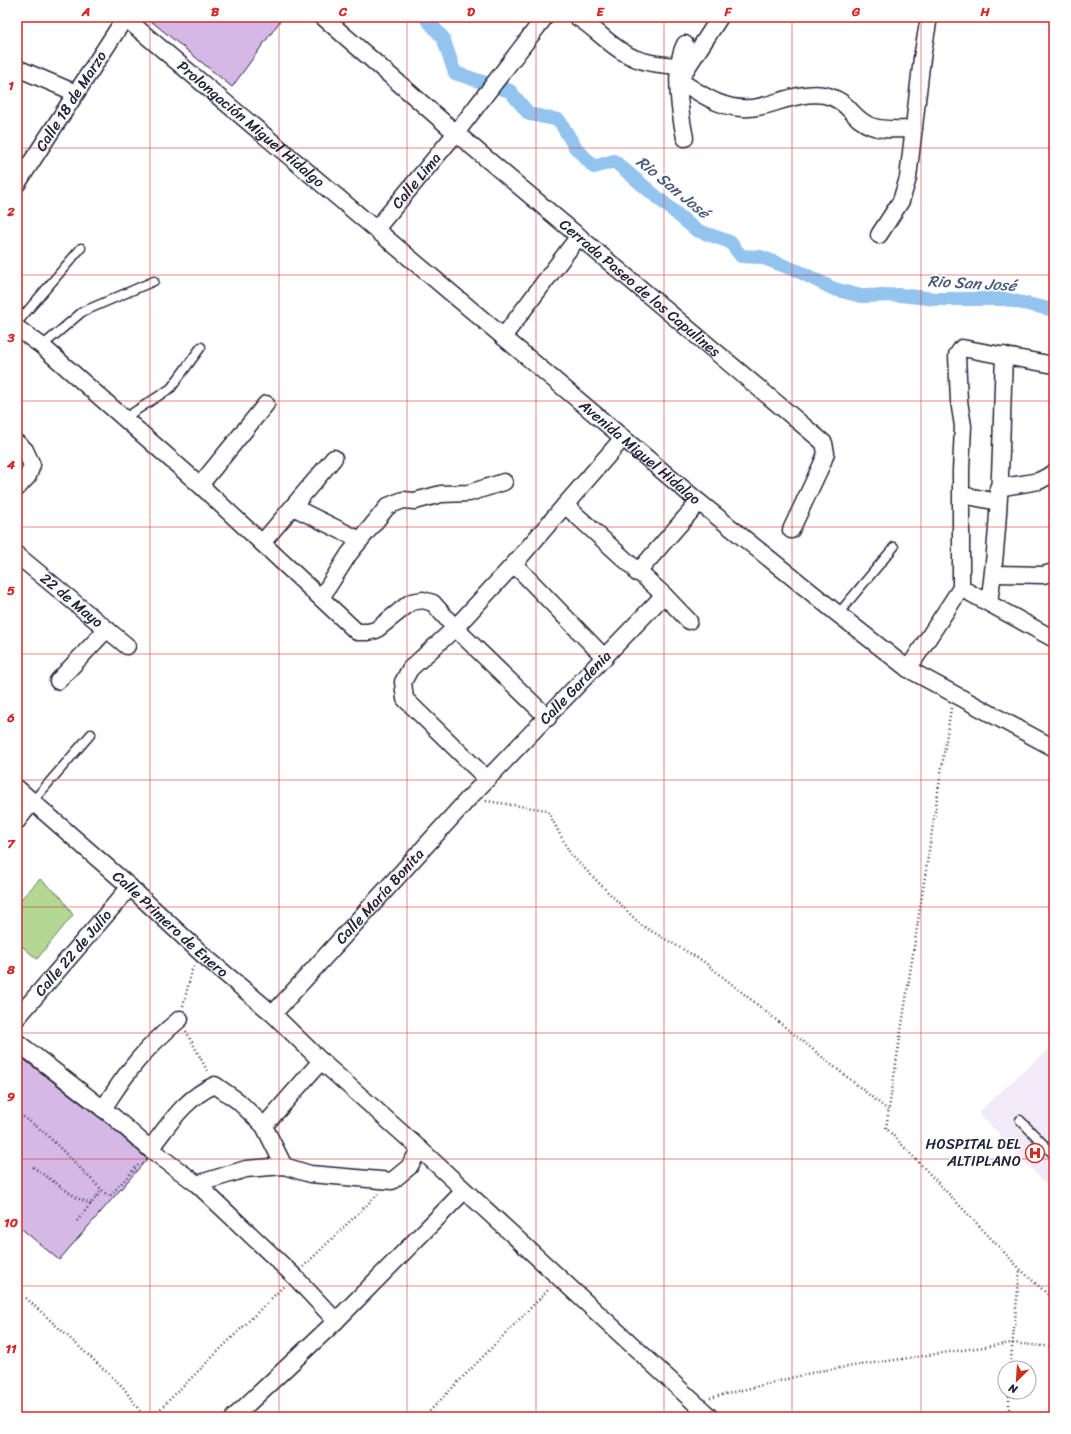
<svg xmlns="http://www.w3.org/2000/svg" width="1071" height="1434" font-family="Sriracha,sans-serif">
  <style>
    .built { fill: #f2eaf8 }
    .green { fill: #b2d893; stroke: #6a7d67 }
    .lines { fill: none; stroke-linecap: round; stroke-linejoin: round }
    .canal { stroke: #93c3ef; stroke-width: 14 }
    .building { fill: #d5b8e6; stroke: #22223b }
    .lane-casing { stroke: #22223b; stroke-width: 11 }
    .street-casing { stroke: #22223b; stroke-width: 19 }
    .path { stroke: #22223b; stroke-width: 2.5; stroke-dasharray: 1 3; stroke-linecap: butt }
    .lane { stroke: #fff; stroke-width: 8 }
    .street { stroke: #fff; stroke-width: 16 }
    .grid { fill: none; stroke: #d62828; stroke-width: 1; stroke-opacity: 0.55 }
    .labels { text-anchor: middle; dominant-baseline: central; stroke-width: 3; stroke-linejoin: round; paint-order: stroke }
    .street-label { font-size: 15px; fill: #22223b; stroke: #fff }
    .poi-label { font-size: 15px; fill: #22223b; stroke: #fff; text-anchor: end }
    .water-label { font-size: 16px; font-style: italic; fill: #4a5a7a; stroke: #fff }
    .neatline { fill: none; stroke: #d62828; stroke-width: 1.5 }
    .grid-label { font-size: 13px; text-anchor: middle; font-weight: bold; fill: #d62828 }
  </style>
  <rect width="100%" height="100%" fill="#fff"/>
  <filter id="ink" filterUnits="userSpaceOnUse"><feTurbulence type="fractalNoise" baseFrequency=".025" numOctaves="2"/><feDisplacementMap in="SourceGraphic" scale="8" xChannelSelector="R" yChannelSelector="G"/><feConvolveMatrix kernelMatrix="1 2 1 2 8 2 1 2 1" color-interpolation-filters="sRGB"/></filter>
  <g filter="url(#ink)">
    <!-- built -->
    <polygon class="built" points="1054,1044 1054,1193 978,1112"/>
    <!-- green -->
    <polygon class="green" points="40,879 61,897 73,915 37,959 17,942 17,903"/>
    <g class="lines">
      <!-- canal -->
      <polyline class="canal" points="425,17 443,38 455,73 510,91 529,114 559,120 575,147 594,167 614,161 696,230 730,242 741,256 761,257 800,272 834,289 861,296 900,295 936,299 1005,299 1054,310"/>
    </g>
    <!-- building -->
    <g class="building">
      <polygon points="146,17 283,17 232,87"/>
      <polygon points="17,1054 109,1125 147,1159 59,1260 17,1225"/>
    </g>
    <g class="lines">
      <defs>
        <g id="lane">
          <polyline points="17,323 81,248"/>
          <polyline points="42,346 82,312 154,281"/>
          <polyline points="123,419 171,388 201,347"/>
          <polyline points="838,614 894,547"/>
          <polyline points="32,802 91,734"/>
          <polyline points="1020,1120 1054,1155"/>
        </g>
        <g id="street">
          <path id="s1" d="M 124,17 L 699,502 L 838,614 L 908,669 L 1054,748"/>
          <path id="s2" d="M 323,17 L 456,133 L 824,443 L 826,453 L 822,464 L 791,530"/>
          <path d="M 577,17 C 594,27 606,42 623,52 C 639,63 661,65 680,66"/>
          <path d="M 720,17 L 679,80 C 703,96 727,113 758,107 C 778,103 802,91 824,95 C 850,100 851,119 871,126 C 884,131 900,129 914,129"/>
          <polyline points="17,68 76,93"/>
          <path d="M 685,138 C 680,113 673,66 685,44"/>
          <path id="s3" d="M 17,184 L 125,18"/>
          <path id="s4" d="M 376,229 L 456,133 L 545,17"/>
          <polyline points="879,235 901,201 908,178 922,58 929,17"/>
          <polyline points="17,328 42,346 200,485 357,632 368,632 376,630 411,602 423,600 433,603 455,628 548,718"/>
          <polyline points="503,337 579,236"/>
          <polyline points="17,443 25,450 32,465 28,476 17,488"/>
          <polyline points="200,485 266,404"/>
          <polyline points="998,488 1039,481 1054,473"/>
          <polyline points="962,495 998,502"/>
          <polyline points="565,505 664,595 689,621"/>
          <polyline points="293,507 360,540"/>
          <polyline points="262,543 334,458"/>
          <path id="s5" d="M 17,555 L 127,646"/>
          <polyline points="514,564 605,658"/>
          <polyline points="637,573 699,502"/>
          <polyline points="994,574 1043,575 1054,572"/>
          <polyline points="961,588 1054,639"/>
          <polyline points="321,598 349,554 388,506 403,500 415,501 441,494 469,493 504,482"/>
          <path d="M 989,603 C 1001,521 1001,437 1004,355"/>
          <polyline points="908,669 961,588 961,471 963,426 959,401 957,355 962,348 1054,365"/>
          <polyline points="58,681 107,629"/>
          <polyline points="487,779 405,699 403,682 410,669 455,628 514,564 623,438"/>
          <path id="s6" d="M 17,788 L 130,887 L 203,955 L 273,1014 L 321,1061 L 420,1149 L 710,1417"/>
          <polyline points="17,821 32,802"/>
          <path id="s7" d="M 273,1014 L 469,798 L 664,595"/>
          <path id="s8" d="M 17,1018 L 130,887"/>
          <polyline points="17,1042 115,1118 150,1149 197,1184 294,1276 336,1321"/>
          <path d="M 103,1109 C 127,1071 145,1048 180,1019"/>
          <polyline points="264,1126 321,1061"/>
          <path d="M 150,1149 C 170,1123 185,1098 215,1085 L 238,1101 L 264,1126 L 284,1166"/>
          <polyline points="197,1184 246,1169 284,1166 310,1174 392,1181 409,1167 420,1149"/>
          <polyline points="234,1417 336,1321 464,1191"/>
        </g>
      </defs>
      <!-- lane casing -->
      <use href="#lane" class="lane-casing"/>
      <!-- street casing -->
      <use href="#street" class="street-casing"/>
      <!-- path -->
      <g class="path">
        <polyline points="951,708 886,1128 1020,1269 1054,1300"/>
        <polyline points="486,801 547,810 571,855 641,925 703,961 888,1110"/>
        <polyline points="183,1006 193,966"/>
        <polyline points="186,1031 208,1072"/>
        <polyline points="17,1112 44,1132 102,1190"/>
        <polyline points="33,1167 77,1198 91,1204"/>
        <polyline points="77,1221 102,1190 109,1197 138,1165"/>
        <polyline points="303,1267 378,1194"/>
        <polyline points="26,1298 123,1387 144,1417"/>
        <polyline points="1010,1368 1020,1269"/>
        <polyline points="710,1398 819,1371 1011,1343 1054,1347"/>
        <polyline points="152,1417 284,1286"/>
        <polyline points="424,1417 550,1288"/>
        <polyline points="1009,1417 1009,1392"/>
      </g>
      <!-- lane -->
      <use href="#lane" class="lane"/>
      <!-- street -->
      <use href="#street" class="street"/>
    </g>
  </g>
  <!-- grid -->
  <path class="grid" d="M 150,17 L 150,1417M 279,17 L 279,1417M 407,17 L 407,1417M 536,17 L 536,1417M 664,17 L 664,1417M 792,17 L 792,1417M 921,17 L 921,1417M 17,148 L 1054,148M 17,275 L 1054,275M 17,401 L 1054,401M 17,527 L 1054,527M 17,654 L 1054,654M 17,780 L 1054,780M 17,907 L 1054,907M 17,1033 L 1054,1033M 17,1159 L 1054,1159M 17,1286 L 1054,1286"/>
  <!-- icons -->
  <defs>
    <symbol id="hospital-ring" viewBox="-11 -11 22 22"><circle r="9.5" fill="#fff" stroke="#c8321e" stroke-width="1.5"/><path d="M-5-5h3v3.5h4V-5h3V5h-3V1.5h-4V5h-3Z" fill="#c8321e"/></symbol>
  </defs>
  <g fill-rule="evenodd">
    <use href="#hospital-ring" x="1024" y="1142" width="22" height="22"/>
  </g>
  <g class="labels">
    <!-- street labels -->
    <g class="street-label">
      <text stroke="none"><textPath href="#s3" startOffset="99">Calle 18 de Marzo</textPath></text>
      <text stroke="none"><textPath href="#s1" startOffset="166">Prolongación Miguel Hidalgo</textPath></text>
      <text stroke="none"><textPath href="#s4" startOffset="63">Calle Lima</textPath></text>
      <text stroke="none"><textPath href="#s2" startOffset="417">Cerrada Paseo de los Capulines</textPath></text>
      <text stroke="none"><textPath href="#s1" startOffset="675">Avenida Miguel Hidalgo</textPath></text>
      <text stroke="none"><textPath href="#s5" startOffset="71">22 de Mayo</textPath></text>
      <text stroke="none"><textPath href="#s7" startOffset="445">Calle Gardenia</textPath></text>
      <text stroke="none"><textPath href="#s7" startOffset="159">Calle María Bonita</textPath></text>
      <text stroke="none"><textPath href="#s6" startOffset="205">Calle Primero de Enero</textPath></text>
      <text stroke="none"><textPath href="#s8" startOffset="86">Calle 22 de Julio</textPath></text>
    </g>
    <!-- poi labels -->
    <g class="poi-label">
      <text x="1021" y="1144">H0SPITAL DEL<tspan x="1021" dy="17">ALTIPLAN0</tspan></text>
    </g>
    <!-- water labels -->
    <g class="water-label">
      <text transform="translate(673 187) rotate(39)">Rio San José</text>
      <text transform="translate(972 283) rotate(3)">Rio San José</text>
    </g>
  </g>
  <!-- margin -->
  <rect width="1071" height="1434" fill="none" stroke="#fff" stroke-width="44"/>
  <!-- north arrow -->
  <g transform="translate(1017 1380) rotate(205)"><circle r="19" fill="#ffffff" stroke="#a7a7b1"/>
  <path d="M0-3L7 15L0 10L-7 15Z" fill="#c8321e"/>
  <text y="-6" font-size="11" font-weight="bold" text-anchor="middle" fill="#22223b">N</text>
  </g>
  <rect x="22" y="22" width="1027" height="1390" class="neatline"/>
  <g class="grid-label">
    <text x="86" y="16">A</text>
    <text x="215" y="16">B</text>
    <text x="343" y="16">C</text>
    <text x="471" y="16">D</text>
    <text x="600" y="16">E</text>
    <text x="728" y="16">F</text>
    <text x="856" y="16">G</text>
    <text x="985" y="16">H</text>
    <text x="11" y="90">1</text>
    <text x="11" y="216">2</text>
    <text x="11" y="342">3</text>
    <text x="11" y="469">4</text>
    <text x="11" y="595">5</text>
    <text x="11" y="722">6</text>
    <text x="11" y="848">7</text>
    <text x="11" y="974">8</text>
    <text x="11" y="1101">9</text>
    <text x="11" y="1227">10</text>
    <text x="11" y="1353">11</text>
  </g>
</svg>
